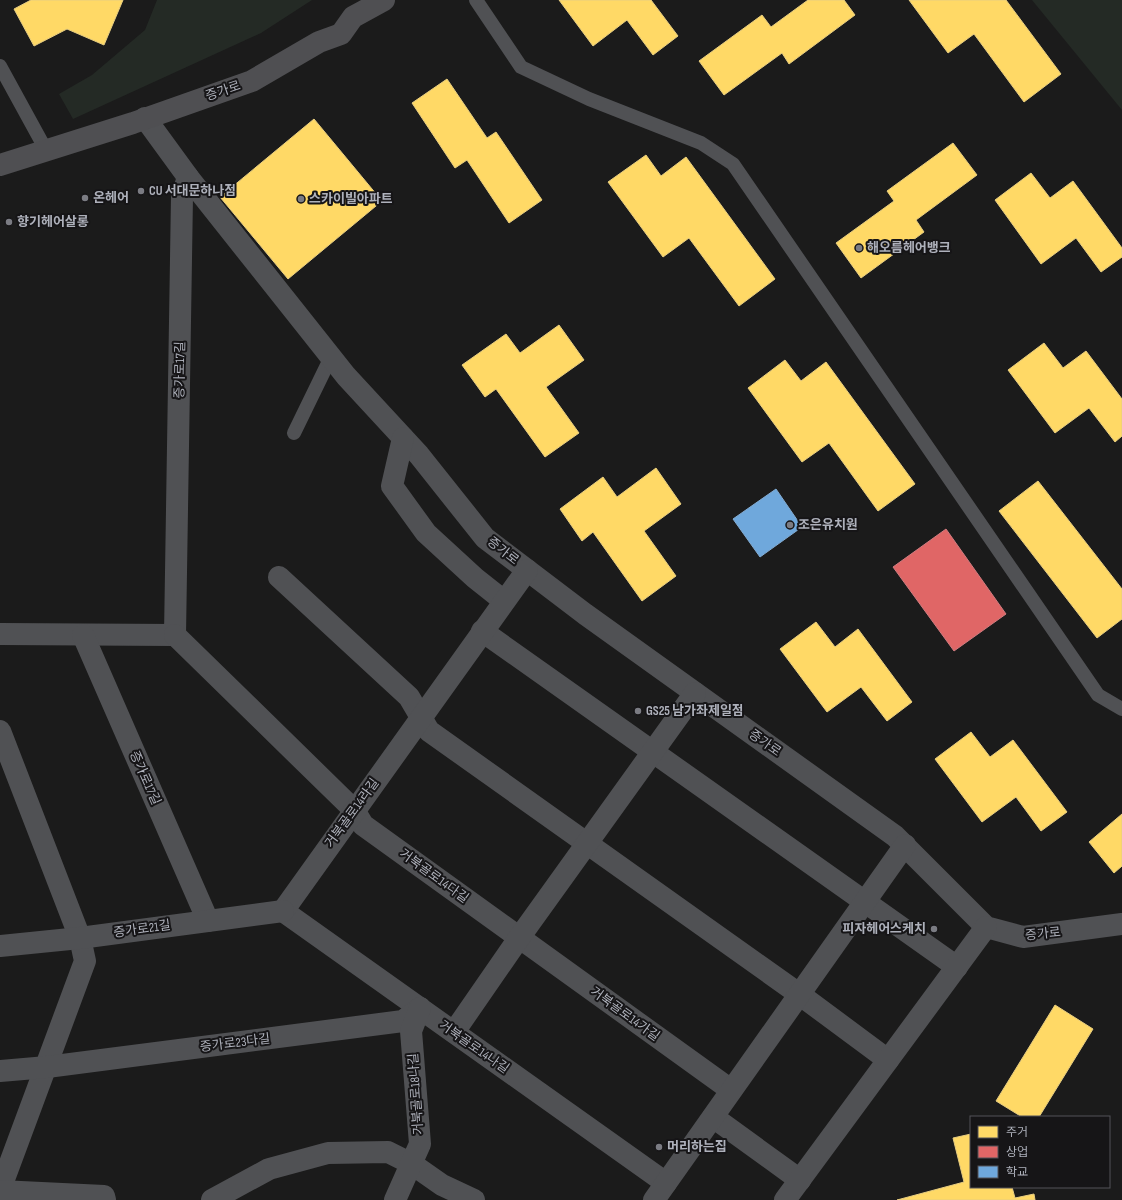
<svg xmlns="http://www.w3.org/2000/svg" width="1122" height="1200" font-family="'Sofia Sans Condensed','Noto Sans KR',sans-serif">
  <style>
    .green { fill: #242a25 }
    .homes { fill: #ffd966; stroke: #e7cd80 }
    .shops { fill: #e06666; stroke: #d17c80 }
    .schools { fill: #6fa8dc; stroke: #82abd2 }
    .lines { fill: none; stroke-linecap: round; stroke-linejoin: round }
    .lane { stroke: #505154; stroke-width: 14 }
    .street { stroke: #505154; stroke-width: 22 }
    .secondary { stroke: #4f4f52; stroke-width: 22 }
    .poi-dot { fill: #7b7c83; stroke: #161517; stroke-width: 1.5 }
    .labels { text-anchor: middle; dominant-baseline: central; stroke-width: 4; stroke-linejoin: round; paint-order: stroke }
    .street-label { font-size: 13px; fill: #aeb1bb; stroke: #161517 }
    .poi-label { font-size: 13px; font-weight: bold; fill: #aeb1bb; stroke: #161517; text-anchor: start }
  </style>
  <rect width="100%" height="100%" fill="#1b1b1b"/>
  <!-- green -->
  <g class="green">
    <polygon points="157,0 312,0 261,33 73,119 59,94 92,75 145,30"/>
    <polygon points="1032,0 1122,0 1122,110"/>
  </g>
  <!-- homes -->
  <g class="homes">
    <polygon points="31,0 123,0 104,45 67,29 34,46 14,9"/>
    <polygon points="559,0 651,0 678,36 653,55 627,20 593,46"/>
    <polygon points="808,0 844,0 855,15 789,64 782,53 724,95 699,61 762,15 771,27"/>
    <polygon points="909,0 1006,0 1061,74 1024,102 974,34 948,53"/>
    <polygon points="447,79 487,138 496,132 542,200 509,223 467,160 455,168 412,103"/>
    <polygon points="314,119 382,201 288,279 220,197"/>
    <polygon points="953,143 977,175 916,220 924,232 861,278 836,243 894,201 887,191"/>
    <polygon points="646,155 661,176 686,157 775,279 739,306 689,238 663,257 608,182"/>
    <polygon points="1031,173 1050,198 1073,181 1122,248 1122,257 1101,272 1076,238 1041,264 995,200"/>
    <polygon points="559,325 584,360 546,387 579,433 545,457 496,389 485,397 462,365 506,334 520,353"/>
    <polygon points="1044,343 1063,368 1086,351 1122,399 1122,436 1115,442 1089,408 1055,433 1008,370"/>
    <polygon points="785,360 801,381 826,362 915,484 878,511 829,443 802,462 748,388"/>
    <polygon points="656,468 681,504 644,531 676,576 642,601 593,532 582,541 560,509 603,477 617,497"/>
    <polygon points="1038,481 1122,589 1122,619 1097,638 999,511"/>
    <polygon points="816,622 835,647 858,629 912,702 887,721 861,687 827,712 780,649"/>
    <polygon points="971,732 990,757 1013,740 1067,812 1041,831 1016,797 982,822 935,759"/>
    <polygon points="1122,814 1122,866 1114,873 1089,842"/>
    <polygon points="1055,1005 1093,1029 1039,1117 1022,1117 996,1101"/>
    <polygon points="971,1134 971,1187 1012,1187 1015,1198 1034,1194 1035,1200 897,1200 964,1182 953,1138"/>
  </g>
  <!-- shops -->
  <polygon class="shops" points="946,529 1006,614 954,651 893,567"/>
  <!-- schools -->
  <polygon class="schools" points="776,489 802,527 760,557 733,519"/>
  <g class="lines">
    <!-- lane -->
    <g class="lane">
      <polyline points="476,0 521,67 589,99 701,143 733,164 1098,695 1122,709"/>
      <polyline points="0,66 46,150"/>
      <polyline points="294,433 331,357"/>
    </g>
    <!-- street -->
    <g class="street">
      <polyline points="188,177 346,376 419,455 485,538 585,614 895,836 986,927 1023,937 1122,924"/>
      <polyline points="403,438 392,486 426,533 475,578 504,601"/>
      <polyline points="279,577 409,697 429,731 799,994 888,1060"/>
      <polyline points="482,631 957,967"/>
      <polyline points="0,634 175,635 182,196 188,177 145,118"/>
      <polyline points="83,635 208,921"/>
      <polyline points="175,635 354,810 363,825 731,1090"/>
      <polyline points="0,731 80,938 85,961 0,1190"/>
      <polyline points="283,911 666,1183"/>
      <polyline points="283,911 527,570"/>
      <polyline points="0,946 80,938 283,911"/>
      <polyline points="454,1032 519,938 695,693"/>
      <polyline points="0,1071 47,1067 403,1021 420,1008"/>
      <polyline points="713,1117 800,1180"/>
      <polyline points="0,1191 104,1196 105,1200"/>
      <polyline points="212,1200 269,1169 328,1153 388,1152 412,1164 442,1185 474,1200"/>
      <polyline points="395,1200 420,1144 411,1031 420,1008"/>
      <polyline points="654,1200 905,845"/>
      <polyline points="785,1200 986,927"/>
    </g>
    <!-- secondary -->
    <polyline class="secondary" points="0,165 133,123 252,81 319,42 341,34 353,17 384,0"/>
  </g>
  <!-- markers -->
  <g class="poi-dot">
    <circle cx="141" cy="191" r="4"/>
    <circle cx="85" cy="198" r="4"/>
    <circle cx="301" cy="199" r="4"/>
    <circle cx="9" cy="222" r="4"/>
    <circle cx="859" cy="248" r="4"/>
    <circle cx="790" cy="525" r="4"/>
    <circle cx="638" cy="711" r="4"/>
    <circle cx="934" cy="929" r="4"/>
    <circle cx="659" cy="1147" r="4"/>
  </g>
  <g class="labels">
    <!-- street labels -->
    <g class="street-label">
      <text transform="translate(223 91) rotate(-19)">증가로</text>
      <text transform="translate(180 370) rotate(-89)">증가로17길</text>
      <text transform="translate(503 551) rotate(38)">증가로</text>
      <text transform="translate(765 743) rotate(35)">증가로</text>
      <text transform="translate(145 778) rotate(66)">증가로17길</text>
      <text transform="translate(352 813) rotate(-54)">거북골로14라길</text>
      <text transform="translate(434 876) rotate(36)">거북골로14다길</text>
      <text transform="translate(142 929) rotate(-8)">증가로21길</text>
      <text transform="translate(1043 934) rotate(-6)">증가로</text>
      <text transform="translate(625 1014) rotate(36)">거북골로14가길</text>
      <text transform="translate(235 1043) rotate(-7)">증가로23다길</text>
      <text transform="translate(474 1047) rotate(35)">거북골로14나길</text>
      <text transform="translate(416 1094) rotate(-94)">거북골로18나길</text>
    </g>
    <!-- poi labels -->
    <g class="poi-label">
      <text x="149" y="191">CU 서대문하나점</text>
      <text x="93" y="198">온헤어</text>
      <text x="309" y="199">스카이빌아파트</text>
      <text x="17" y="222">향기헤어살롱</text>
      <text x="867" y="248">해오름헤어뱅크</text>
      <text x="798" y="525">조은유치원</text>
      <text x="646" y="711">GS25 남가좌제일점</text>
      <text x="926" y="929" text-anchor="end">피자헤어스케치</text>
      <text x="667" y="1147">머리하는집</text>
    </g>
  </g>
  <!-- legend -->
  <rect x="970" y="1116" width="140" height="72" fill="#161517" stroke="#535359"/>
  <rect x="978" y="1126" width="20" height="12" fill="#ffd966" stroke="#535359"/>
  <text x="1006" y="1136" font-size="12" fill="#aeb1bb">주거</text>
  <rect x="978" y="1146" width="20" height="12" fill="#e06666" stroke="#535359"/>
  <text x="1006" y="1156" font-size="12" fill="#aeb1bb">상업</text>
  <rect x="978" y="1166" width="20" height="12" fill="#6fa8dc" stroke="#535359"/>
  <text x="1006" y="1176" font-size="12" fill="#aeb1bb">학교</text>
</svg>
